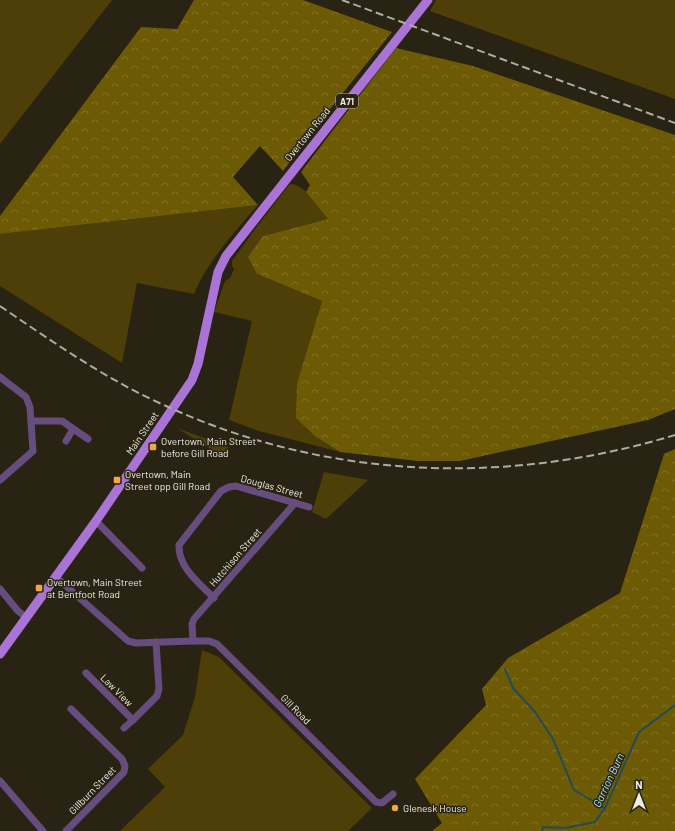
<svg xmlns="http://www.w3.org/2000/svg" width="675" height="831" font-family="Barlow,sans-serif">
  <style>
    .green { fill: #4d3f07 }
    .forest { fill: url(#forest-crowns) }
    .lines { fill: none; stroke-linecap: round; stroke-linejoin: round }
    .stream { stroke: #234c55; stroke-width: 2 }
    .minor { stroke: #664d7d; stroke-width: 7 }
    .major { stroke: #aa74d7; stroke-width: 9 }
    .rail { stroke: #b0ac9f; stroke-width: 2; stroke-dasharray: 8 4; stroke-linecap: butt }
    .poi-dot { fill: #f2a541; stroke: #282312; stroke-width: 1.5 }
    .labels { text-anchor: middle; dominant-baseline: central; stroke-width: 3; stroke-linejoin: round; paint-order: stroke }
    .shield { fill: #282312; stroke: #b3b0a3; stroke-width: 1 }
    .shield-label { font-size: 9px; font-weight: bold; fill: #efece1 }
    .street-label { font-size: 10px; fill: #efece1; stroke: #282312 }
    .poi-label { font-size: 10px; fill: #efece1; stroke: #282312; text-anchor: start }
    .water-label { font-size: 11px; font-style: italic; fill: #b2eaf7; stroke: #282312 }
  </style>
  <defs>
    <pattern id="forest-crowns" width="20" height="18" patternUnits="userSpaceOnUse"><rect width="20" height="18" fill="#6d5a05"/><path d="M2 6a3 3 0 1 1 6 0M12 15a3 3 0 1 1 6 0" fill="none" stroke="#827229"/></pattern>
  </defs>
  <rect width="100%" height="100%" fill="#282312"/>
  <!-- green -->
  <g class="green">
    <polygon points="0,0 112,0 0,144"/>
    <polygon points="436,0 675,0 675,99 430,11"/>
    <path d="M 293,184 C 308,188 319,207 328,219 L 263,236 L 257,274 L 322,301 L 297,383 L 316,437 L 340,452 L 259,431 L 229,420 L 252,321 L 214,312 L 225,281 L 230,278 L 234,269 L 232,266 L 232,261 L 255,229 L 289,185 Z"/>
    <path d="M 258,205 C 235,232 208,260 194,294 L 137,283 L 122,363 L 0,286 L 0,234 Z"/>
    <polygon points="177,428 228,447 225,458"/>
    <polygon points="324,472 368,480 326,519 312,512"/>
    <polygon points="202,650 219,657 372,808 348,831 120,831 165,787 148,769 183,735 195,697"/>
  </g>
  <!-- forest -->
  <g class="forest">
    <polygon points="194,0 303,0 392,32 321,120 283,171 260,146 233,177 258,205 0,234 0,216 141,27 177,29"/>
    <polygon points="396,48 473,66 675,135 675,409 648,420 460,461 418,461 340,452 316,437 296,418 297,383 322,301 257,274 248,257 263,236 328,219 306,192 310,185 301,172"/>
    <polygon points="675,449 675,831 432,831 442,823 415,779 486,705 482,689 508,658 620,593 664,454"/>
  </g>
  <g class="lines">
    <!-- stream -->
    <g class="stream">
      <polyline points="505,669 513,688 535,712 553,739 574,790 605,808"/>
      <polyline points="542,831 543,827 565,828 595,822 605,808 639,732 675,705"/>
    </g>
    <!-- minor -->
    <g class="minor">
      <polyline points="0,377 26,397 30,407 33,451 0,480"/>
      <polyline points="31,421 62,421 88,439"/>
      <polyline points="66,441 73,429"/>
      <polyline points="295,503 194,619 192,624 193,641 209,641 217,644 376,802 382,803 393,794"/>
      <polyline points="96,521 142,568"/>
      <polyline points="56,577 128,641 136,643 193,641"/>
      <polyline points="0,589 18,611 27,618"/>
      <path d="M 214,598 C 199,583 178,567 179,545 L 221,491 L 229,487 L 236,486 L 309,507"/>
      <polyline points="86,673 133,720 124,728"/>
      <polyline points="133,720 157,696 159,689 156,642"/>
      <polyline points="0,781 43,831"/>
      <polyline points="66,831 124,772 125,766 122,759 71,709"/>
    </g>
    <!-- major -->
    <polyline class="major" points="0,654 96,521 192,380 198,364 218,272 226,256 428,0"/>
    <!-- rail -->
    <g class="rail">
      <polyline points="342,0 675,123"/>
      <path d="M 0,306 C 53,342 107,380 166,406 C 327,480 507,486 675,435"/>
    </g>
  </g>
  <!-- markers -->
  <g class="poi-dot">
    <rect x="149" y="443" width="8" height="8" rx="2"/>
    <rect x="113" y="476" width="8" height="8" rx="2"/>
    <rect x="35" y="584" width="8" height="8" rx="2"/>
    <circle cx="395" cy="808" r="4"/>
  </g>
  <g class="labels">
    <!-- shield labels -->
    <rect class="shield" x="336" y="94" width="22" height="14" rx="3"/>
    <g class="shield-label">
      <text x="347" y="101">A71</text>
    </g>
    <!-- street labels -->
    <g class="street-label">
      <text transform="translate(307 134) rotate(-51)">Overtown Road</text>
      <text transform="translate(142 433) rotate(-56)">Main Street</text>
      <text transform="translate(272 486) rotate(15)">Douglas Street</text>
      <text transform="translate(235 557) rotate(-49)">Hutchison Street</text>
      <text transform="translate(117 690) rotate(45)">Law View</text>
      <text transform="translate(296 709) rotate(45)">Gill Road</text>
      <text transform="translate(92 790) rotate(-46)">Gillburn Street</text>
    </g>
    <!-- poi labels -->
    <g class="poi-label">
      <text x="161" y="441">Overtown, Main Street<tspan x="161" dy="12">before Gill Road</tspan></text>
      <text x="125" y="474">Overtown, Main<tspan x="125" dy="12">Street opp Gill Road</tspan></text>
      <text x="47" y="582">Overtown, Main Street<tspan x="47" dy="12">at Bentfoot Road</tspan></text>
      <text x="403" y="808">Glenesk House</text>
    </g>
    <!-- water labels -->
    <g class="water-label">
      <text transform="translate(608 780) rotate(-65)">Garrion Burn</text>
    </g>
  </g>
  <!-- north arrow -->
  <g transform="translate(639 795)" stroke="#282312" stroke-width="3" paint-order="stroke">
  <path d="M0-3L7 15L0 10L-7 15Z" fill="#efece1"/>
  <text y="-6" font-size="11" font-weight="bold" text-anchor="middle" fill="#efece1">N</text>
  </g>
</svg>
